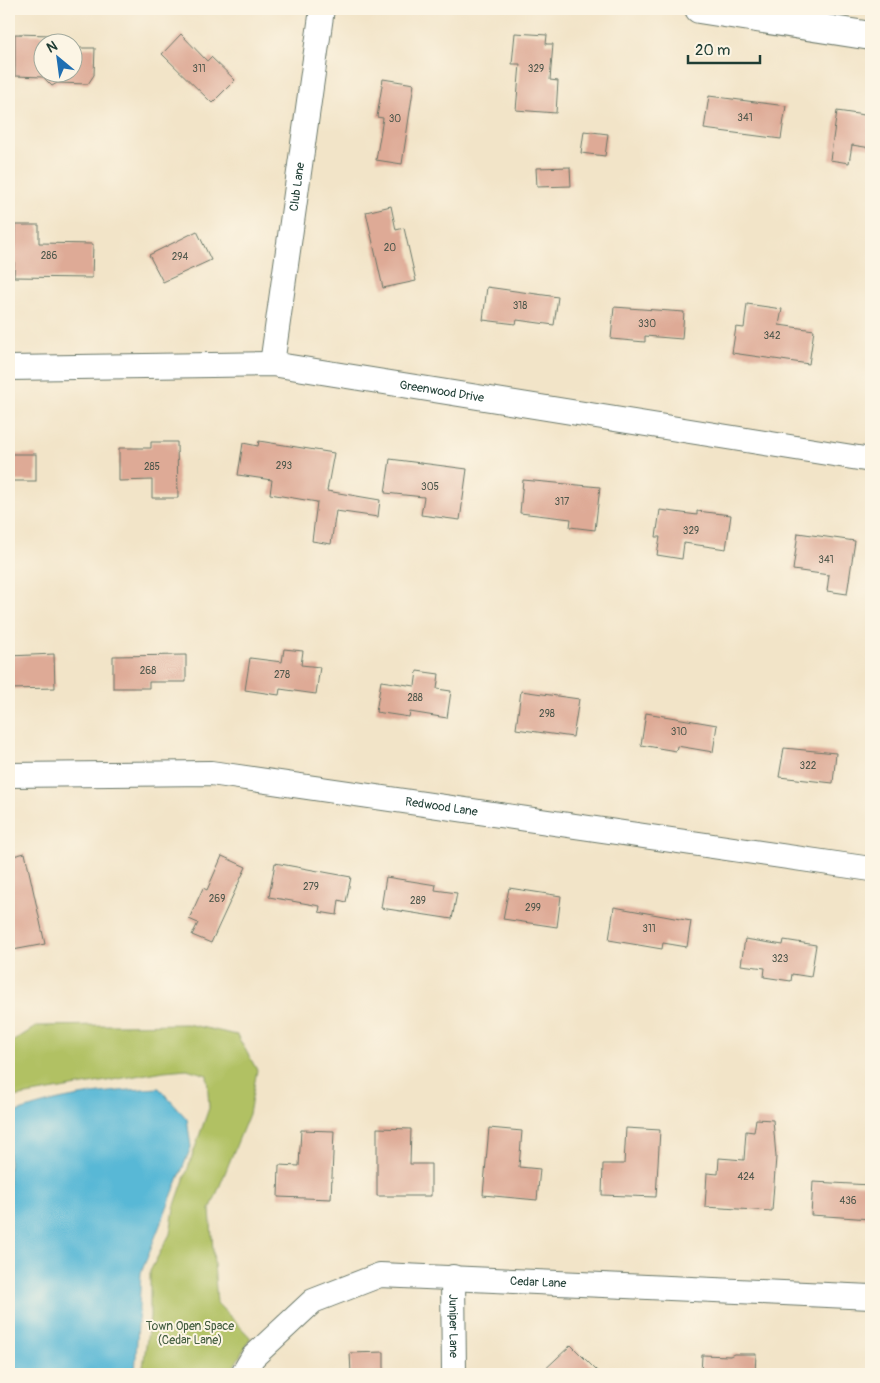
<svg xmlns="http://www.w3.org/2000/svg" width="880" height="1383" font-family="Pangolin,sans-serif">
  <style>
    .green { fill: #b1c164; stroke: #687f4c }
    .water { fill: #58b8d6; stroke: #3c7a85 }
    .building { fill: #deaa96 }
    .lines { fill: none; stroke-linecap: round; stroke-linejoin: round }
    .minor-casing { stroke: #697768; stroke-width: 26 }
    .tertiary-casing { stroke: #697768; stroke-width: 30 }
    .minor { stroke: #fff; stroke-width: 24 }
    .tertiary { stroke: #fff; stroke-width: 28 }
    .labels { text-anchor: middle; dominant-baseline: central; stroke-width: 4; stroke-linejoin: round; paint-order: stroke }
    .number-label { font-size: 10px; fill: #4f584c }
    .street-label { font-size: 12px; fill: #1f3d34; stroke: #fcf5e5 }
    .park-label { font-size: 12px; fill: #445e40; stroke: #fcf5e5 }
  </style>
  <rect width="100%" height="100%" fill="#fcf5e5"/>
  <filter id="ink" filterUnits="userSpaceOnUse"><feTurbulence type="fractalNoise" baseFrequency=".02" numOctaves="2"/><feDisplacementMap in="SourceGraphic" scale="10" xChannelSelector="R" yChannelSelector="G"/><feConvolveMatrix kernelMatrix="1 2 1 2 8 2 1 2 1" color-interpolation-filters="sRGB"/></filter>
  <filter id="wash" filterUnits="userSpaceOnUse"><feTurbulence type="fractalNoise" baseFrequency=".0096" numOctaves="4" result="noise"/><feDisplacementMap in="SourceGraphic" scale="20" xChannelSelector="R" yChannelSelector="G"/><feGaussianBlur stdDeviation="1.12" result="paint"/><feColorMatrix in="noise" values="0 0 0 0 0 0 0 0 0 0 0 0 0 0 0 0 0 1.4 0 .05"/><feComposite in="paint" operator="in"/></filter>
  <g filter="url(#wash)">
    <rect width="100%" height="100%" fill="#f2e4c8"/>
    <!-- green -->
    <polygon class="green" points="187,1024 237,1035 257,1070 249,1114 210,1210 217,1303 251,1338 229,1374 142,1374 150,1317 150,1271 170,1234 174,1208 209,1108 207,1075 187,1069 164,1071 9,1098 9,1044 37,1026"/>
    <!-- water -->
    <path class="water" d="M 159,1088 L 187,1119 L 191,1147 L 141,1273 L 135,1374 L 9,1374 L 9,1115 C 58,1096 107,1091 159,1088 Z"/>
    <g id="blocks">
      <!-- building -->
      <g class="building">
        <polygon points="515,33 547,35 546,44 553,44 550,80 558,81 556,113 516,110 520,64 512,64"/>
        <polygon points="15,34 51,35 51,42 42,42 42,72 72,72 72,48 95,48 94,75 88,84 57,83 52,86 43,77 15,76"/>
        <polygon points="181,34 207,61 211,57 235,80 212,103 162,54"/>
        <polygon points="383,79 414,84 402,164 376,160 383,118 377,117"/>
        <polygon points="709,96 786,106 781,139 704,129"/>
        <polygon points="837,111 871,116 871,148 852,145 849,163 830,160"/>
        <polygon points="584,131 608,134 605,156 581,153"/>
        <polygon points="570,167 571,186 537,187 536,168"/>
        <polygon points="391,206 396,230 404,228 416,281 383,288 366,212"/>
        <polygon points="15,225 39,225 39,243 93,244 92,278 14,277"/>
        <polygon points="197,231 211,260 163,282 149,255"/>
        <polygon points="487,287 558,297 554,325 517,320 516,324 483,320"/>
        <polygon points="747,304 782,309 779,325 814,330 809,364 732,353 736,327 744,328"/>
        <polygon points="614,307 684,312 682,339 645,336 645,342 611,339"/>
        <polygon points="259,441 334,453 327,491 380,500 378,517 336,511 331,544 312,541 317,502 270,494 272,480 238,475 243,443 258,446"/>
        <polygon points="151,442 177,442 178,498 152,498 152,480 119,481 119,448 151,448"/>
        <rect x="9" y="454" width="27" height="27"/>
        <polygon points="390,459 467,469 460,520 421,515 424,497 385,493"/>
        <polygon points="523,480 600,487 595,530 570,527 571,519 520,513"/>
        <polygon points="660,510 697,515 697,511 731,515 726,549 684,543 682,559 657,555 660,537 656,537"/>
        <polygon points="798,533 855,541 847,594 827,591 829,575 793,570"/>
        <polygon points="284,649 303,651 301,665 320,667 316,694 280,689 279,695 245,690 250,658 282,662"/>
        <polygon points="54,654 55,688 9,689 9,656"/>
        <polygon points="186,655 186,682 149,682 149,688 113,688 113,656"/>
        <polygon points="417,671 439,674 437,689 451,691 447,718 410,712 409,717 376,712 381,681 415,686"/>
        <polygon points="521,691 579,699 573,737 516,729"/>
        <polygon points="646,713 717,725 713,752 677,746 676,751 641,745"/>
        <polygon points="784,748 836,753 833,783 779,777"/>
        <polygon points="25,853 45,944 13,950 9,933 9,857"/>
        <polygon points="222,856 246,867 211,943 192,935 198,923 189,919 203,888 207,890"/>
        <polygon points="275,863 351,877 346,902 339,900 337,915 319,912 320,906 269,897"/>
        <polygon points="386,877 436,885 435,890 457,893 452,919 381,908"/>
        <polygon points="509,888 561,896 557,927 503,919"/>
        <polygon points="614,907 691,921 687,947 663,943 662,949 609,940"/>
        <polygon points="745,939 783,945 784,940 816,945 811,977 792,974 791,981 764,977 765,968 741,965"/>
        <polygon points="756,1119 773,1120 776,1157 772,1211 705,1207 707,1173 718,1174 719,1158 744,1160 746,1131 754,1132"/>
        <polygon points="377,1128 411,1129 410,1164 431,1164 431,1196 377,1196"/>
        <polygon points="489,1128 522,1131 519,1167 540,1169 537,1200 483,1195"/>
        <polygon points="626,1128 660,1130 656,1197 602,1195 603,1164 624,1164"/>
        <polygon points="301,1130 334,1131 331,1199 278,1197 279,1165 299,1166"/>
        <polygon points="813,1182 871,1185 871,1219 811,1215"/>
        <polygon points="571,1345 600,1374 540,1374"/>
        <polygon points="384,1352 384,1374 351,1374 350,1353"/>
        <polygon points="734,1354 756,1354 755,1374 701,1374 702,1355 730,1356"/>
      </g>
    </g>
  </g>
  <g filter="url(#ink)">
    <use href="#blocks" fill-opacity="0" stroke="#697768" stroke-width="1"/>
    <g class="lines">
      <defs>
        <g id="minor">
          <path id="s1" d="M 272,364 L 322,9"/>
          <path id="s2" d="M 9,368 L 272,364 L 871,460"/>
          <path id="s3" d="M 9,775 L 211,773 L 871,869"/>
          <path id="s4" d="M 453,1277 L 454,1374"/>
          <path id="s5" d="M 243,1374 L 253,1357 L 313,1301 L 380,1275 L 871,1297"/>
        </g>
        <polyline id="tertiary" points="699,9 871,36"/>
      </defs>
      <!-- minor casing -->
      <use href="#minor" class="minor-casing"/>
      <!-- tertiary casing -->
      <use href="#tertiary" class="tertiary-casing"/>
      <!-- minor -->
      <use href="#minor" class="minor"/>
      <!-- tertiary -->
      <use href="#tertiary" class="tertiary"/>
    </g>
  </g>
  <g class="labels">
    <!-- number labels -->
    <g class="number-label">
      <text x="199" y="69">311</text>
      <text x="536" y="69">329</text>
      <text x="745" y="118">341</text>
      <text x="395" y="119">30</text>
      <text x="390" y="248">20</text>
      <text x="49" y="256">286</text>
      <text x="180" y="257">294</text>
      <text x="520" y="306">318</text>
      <text x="647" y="324">330</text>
      <text x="772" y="336">342</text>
      <text x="284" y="466">293</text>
      <text x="152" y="467">285</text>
      <text x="430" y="487">305</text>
      <text x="562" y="502">317</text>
      <text x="691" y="531">329</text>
      <text x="826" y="560">341</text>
      <text x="148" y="671">268</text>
      <text x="282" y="675">278</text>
      <text x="415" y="698">288</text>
      <text x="547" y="714">298</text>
      <text x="679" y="732">310</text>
      <text x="808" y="766">322</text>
      <text x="311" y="887">279</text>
      <text x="217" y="899">269</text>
      <text x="418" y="901">289</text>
      <text x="533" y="908">299</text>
      <text x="649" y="929">311</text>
      <text x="780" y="959">323</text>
      <text x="746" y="1177">424</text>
      <text x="848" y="1201">436</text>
    </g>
    <!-- street labels -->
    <g class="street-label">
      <text stroke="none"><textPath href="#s1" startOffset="179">Club Lane</textPath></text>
      <text stroke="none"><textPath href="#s2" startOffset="435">Greenwood Drive</textPath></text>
      <text stroke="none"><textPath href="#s3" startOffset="435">Redwood Lane</textPath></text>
      <text stroke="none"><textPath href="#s5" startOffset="332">Cedar Lane</textPath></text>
      <text stroke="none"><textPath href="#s4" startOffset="49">Juniper Lane</textPath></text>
    </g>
    <!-- park labels -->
    <g class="park-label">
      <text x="190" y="1326">Town Open Space<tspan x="190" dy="14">(Cedar Lane)</tspan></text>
    </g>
  </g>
  <!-- margin -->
  <rect width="880" height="1383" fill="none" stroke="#fcf5e5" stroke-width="30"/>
  <!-- north arrow -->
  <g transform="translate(58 58) rotate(331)"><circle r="24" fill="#fcf5e5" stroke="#a4ab9e"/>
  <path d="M0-4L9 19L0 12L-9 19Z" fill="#1f6fb2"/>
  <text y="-8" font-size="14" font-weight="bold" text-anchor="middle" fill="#1f3d34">N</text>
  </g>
  <!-- scale -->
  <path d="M688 55v8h72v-8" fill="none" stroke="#1f3d34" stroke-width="2.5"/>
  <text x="695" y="55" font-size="15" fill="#1f3d34" stroke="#fcf5e5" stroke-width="4" paint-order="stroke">20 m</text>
</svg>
